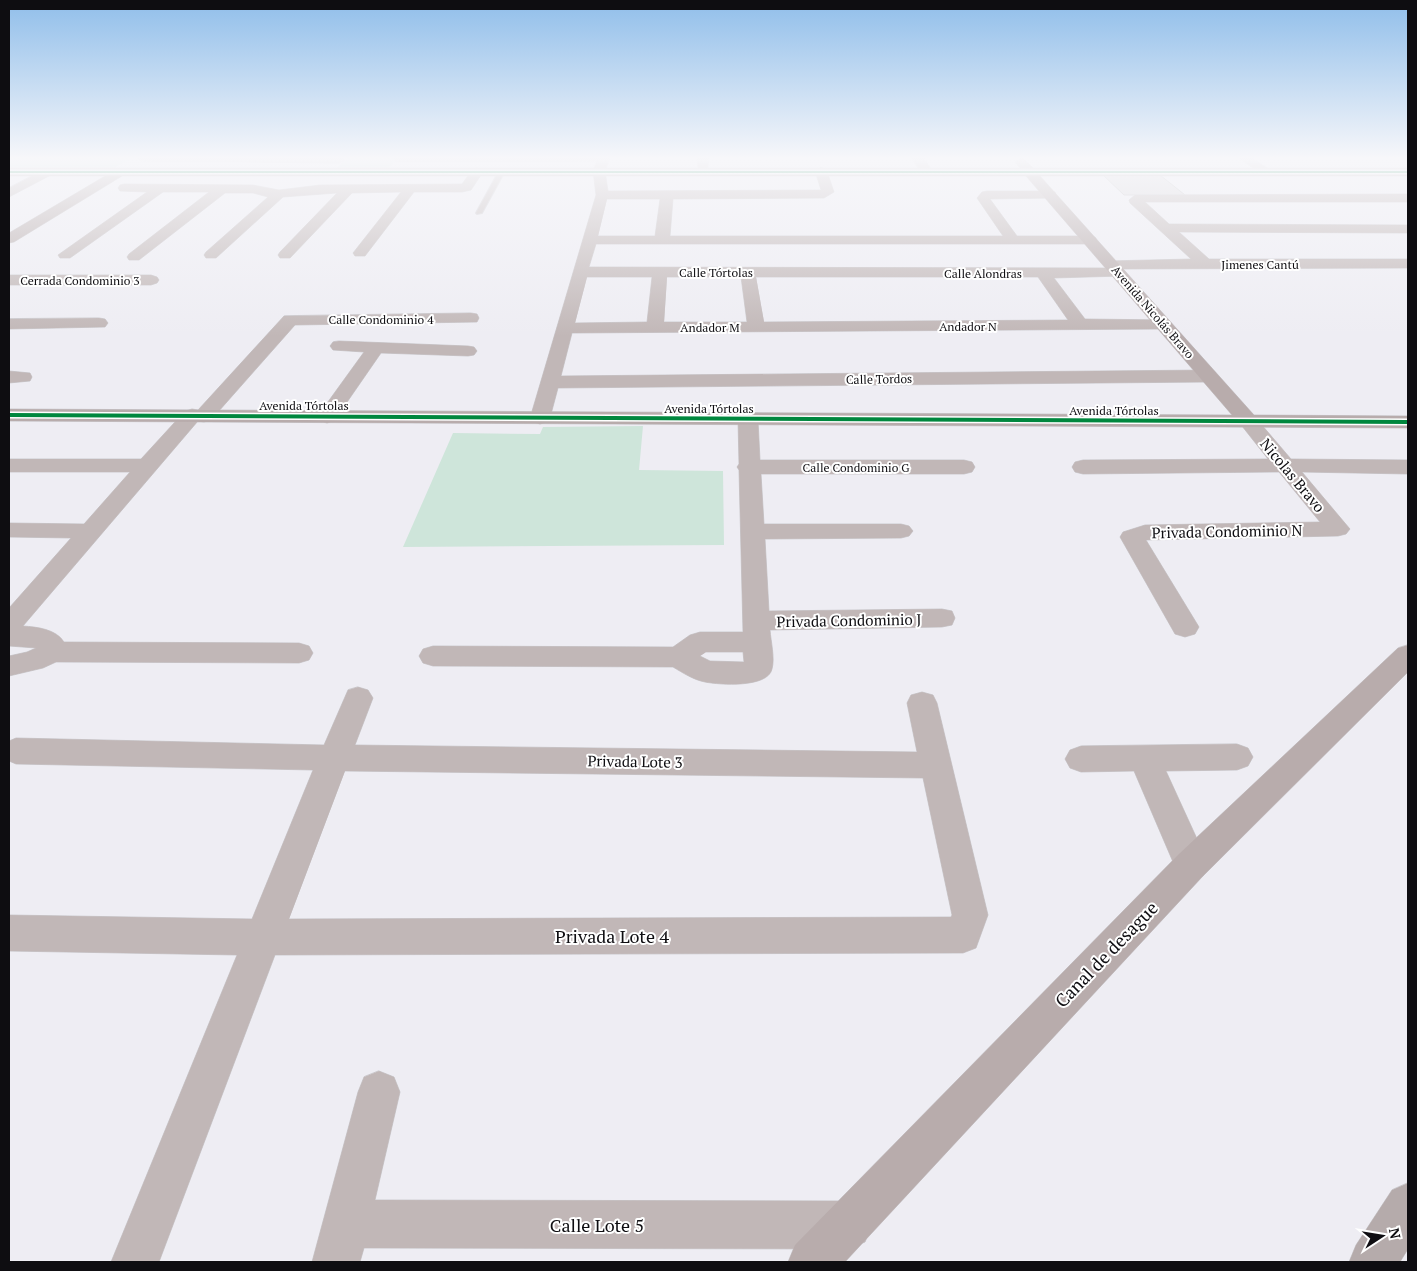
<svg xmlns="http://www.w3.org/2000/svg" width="1417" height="1271" font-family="'PT Serif',serif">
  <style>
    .green { fill: #cee5da }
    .building { fill: #d8d5d7; stroke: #bebcbd }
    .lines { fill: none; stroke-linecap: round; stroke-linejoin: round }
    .lane-casing { stroke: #cbcace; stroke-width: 2 }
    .street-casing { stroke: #cbcace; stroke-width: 1 }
    .secondary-casing { stroke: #cbcace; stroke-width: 1 }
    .highway-casing { stroke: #cbcace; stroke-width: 1 }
    .lane { fill: #c1b7b7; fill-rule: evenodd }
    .street { fill: #c1b7b7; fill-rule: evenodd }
    .secondary { fill: #b8acac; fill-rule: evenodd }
    .highway { fill: #b5abab; fill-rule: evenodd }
    .cycleway-casing { stroke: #fff; stroke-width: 3 }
    .cycleway { fill: #00873e; fill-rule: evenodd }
    .labels { text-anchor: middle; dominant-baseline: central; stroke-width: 4; stroke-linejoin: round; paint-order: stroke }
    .far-street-label { font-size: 12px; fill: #0e0d11; stroke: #fff }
    .street-label { font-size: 15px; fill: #0e0d11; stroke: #fff }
    .near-street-label { font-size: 18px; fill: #0e0d11; stroke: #fff }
  </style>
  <rect width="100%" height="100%" fill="#eeedf3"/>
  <!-- green -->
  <g class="green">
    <polygon points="9,158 131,158 114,168 9,168"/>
    <polygon points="347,158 398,158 387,169 336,169"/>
    <polygon points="643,426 639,470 723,471 724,545 403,547 453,433 540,434 543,427"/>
  </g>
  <!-- building -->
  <polygon class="building" points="1102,174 1160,175 1185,195 1124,195"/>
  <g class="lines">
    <defs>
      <polygon id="lane" points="502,169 505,171 482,213 477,214 476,213 499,171"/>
      <g id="street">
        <polygon points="136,158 343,158 345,160 339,163 142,161"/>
        <path d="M 394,158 L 610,158 L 605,171 L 608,191 L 821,190 L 815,171 L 821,167 L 827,171 L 834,192 L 824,198 L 673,199 L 670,236 L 1003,236 L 977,198 L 982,192 L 987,191 L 1050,191 L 1055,192 L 1056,195 L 1055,198 L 990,199 L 1017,236 L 1090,236 L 1095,237 L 1097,240 L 1095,243 L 1090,244 L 596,244 L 589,267 L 1111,268 L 1107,267 L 1104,264 L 1107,261 L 1191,259 L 1130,203 L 1129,200 L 1135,195 L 1408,194 L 1408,202 L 1145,202 L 1169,224 L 1408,225 L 1408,233 L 1179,232 L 1209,259 L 1408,259 L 1408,268 L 1118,269 L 1122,270 L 1125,273 L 1122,276 L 1054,278 L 1085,319 L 1169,320 L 1172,324 L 1169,328 L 1163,329 L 572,333 L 561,376 L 1208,370 L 1215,372 L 1217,376 L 1215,380 L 1208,382 L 558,388 L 550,418 L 547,422 L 540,424 L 533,422 L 530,418 L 596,195 L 593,171 L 597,161 L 399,162 L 395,161 ZM 607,199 L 660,199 L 655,236 L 598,236 ZM 587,277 L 652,277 L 647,322 L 575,323 ZM 667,277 L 741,277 L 747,322 L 664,322 ZM 756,277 L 1038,277 L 1068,320 L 764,322 Z"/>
        <polygon points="697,158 709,158 707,174 699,174"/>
        <polygon points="912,158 924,158 932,171 930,174 922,174"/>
        <polygon points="1239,158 1252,158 1273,172 1271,175 1263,175"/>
        <polygon points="47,168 51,169 53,172 51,175 9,197 9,188"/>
        <polygon points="477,168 483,172 471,190 462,192 414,192 365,256 355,256 353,253 401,192 352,193 290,258 280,258 278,255 280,252 337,193 283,197 216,258 206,258 204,255 206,252 268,197 253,193 225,193 139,260 129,260 127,257 129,254 209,192 163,192 70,258 60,258 58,255 147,192 120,191 118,188 120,185 124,184 253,185 279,190 320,185 462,184 473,169"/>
        <polygon points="9,275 151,275 157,277 159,280 157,283 151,285 9,285"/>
        <path d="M 471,313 L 477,314 L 479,318 L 477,322 L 295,325 L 211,420 L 204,422 L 198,421 L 23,626 C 37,627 56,629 64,642 L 299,643 L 309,646 L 313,653 L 309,660 L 299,663 L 56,662 L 43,668 L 9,676 L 9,656 L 27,652 L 36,648 L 9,646 L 9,608 L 71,538 L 9,537 L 9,523 L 84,524 L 130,472 L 9,472 L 9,459 L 141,459 L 185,411 L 192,409 L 198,410 L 284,316 Z"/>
        <polygon points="99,318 105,319 108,323 105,327 9,329 9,319"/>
        <polygon points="339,341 468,346 474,347 477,351 474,355 468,356 381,353 334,421 327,423 320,421 317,417 364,352 333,350 330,346 333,342"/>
        <polygon points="9,371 30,373 32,377 30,381 9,383"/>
        <path d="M 748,414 L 755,416 L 758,420 L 760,460 L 964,460 L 972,462 L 975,467 L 972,472 L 964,474 L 761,474 L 764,524 L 901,524 L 909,526 L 913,531 L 909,536 L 901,538 L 765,539 L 769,611 L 942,609 L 952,611 L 955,618 L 952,625 L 942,627 L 770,630 C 771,642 775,658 772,669 C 768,688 720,685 705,682 C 694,680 683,673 673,667 L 433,666 L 423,663 L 419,656 L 423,649 L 433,646 L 673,647 L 690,635 L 700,632 L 743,632 L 739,470 L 737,467 L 739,464 L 738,420 L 741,416 ZM 706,652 L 743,652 L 744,662 L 710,661 L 700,656 Z"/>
        <polygon points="1248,415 1255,417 1291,459 1408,460 1408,474 1302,472 1350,529 1346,534 1338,536 1146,540 1199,627 1195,634 1185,637 1175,634 1120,537 1123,532 1145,525 1320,522 1279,472 1083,474 1075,472 1072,467 1075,462 1083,460 1268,459 1238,421 1241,417"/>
        <path d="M 358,687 L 368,690 L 373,698 L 355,745 L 917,752 L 907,703 L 911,695 L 922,692 L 933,695 L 937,703 L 988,915 L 976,948 L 963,953 L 275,955 L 159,1262 L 111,1262 L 237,955 L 9,951 L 9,915 L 252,919 L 313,770 L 16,764 L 9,761 L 9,741 L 16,738 L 324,745 L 348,690 ZM 345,771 L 923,778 L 952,915 L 951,917 L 289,919 Z"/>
        <polygon points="1237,744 1248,748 1253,757 1248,766 1237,770 1166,771 1209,865 1203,876 1191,881 1179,876 1134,771 1081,772 1070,768 1065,759 1070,750 1081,746"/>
        <polygon points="379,1071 394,1077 400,1092 375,1200 848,1201 865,1208 872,1225 865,1242 848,1249 364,1248 360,1262 312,1262 358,1092 364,1077"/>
      </g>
      <g id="secondary">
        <polygon points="1021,158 1025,160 1033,168 1408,168 1408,176 1040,176 1254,415 1408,416 1408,428 9,421 9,409 1232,415 1026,176 122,176 14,242 9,243 9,233 105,176 9,176 9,168 1020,168 1015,162"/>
        <polygon points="1408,645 1408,672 1203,876 845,1262 788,1262 795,1245 1179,854 1398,648"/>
      </g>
      <polygon id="highway" points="1408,1183 1408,1249 1400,1262 1349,1262 1356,1245 1392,1190"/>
    </defs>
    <!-- lane casing -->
    <use href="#lane" class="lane-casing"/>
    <!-- street casing -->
    <use href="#street" class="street-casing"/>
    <!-- secondary casing -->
    <use href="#secondary" class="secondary-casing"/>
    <!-- highway casing -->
    <use href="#highway" class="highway-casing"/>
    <!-- lane -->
    <use href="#lane" class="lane"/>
    <!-- street -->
    <use href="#street" class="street"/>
    <!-- secondary -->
    <use href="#secondary" class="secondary"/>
    <!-- highway -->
    <use href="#highway" class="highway"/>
    <defs>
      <g id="cycleway">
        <rect x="9" y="171" width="1399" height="2"/>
        <polygon points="9,413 1408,420 1408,424 9,417"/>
      </g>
    </defs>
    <!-- cycleway casing -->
    <use href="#cycleway" class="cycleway-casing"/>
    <!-- cycleway -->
    <use href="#cycleway" class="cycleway"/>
  </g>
  <!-- sky -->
  <linearGradient id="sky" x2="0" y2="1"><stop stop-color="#90beea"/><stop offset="0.47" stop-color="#f7f7fa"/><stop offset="1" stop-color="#f7f7fa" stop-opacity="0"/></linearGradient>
  <rect width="1417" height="336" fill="url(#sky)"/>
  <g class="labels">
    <!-- far-street labels -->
    <g class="far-street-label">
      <text x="1260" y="264">Jimenes Cantú</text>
      <text x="716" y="272">Calle Tórtolas</text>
      <text x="983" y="273">Calle Alondras</text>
      <text x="80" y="280">Cerrada Condominio 3</text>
      <text transform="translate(1153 312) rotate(49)">Avenida Nicolás Bravo</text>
      <text x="381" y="319">Calle Condominio 4</text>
      <text x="968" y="326">Andador N</text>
      <text x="710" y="327">Andador M</text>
      <text transform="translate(879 379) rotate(-1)">Calle Tordos</text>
      <text x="304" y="405">Avenida Tórtolas</text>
      <text x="709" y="408">Avenida Tórtolas</text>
      <text x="1114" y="410">Avenida Tórtolas</text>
      <text x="856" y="467">Calle Condominio G</text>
    </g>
    <!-- street labels -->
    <g class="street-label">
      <text transform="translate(1293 475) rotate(50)">Nicolas Bravo</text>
      <text transform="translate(1227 531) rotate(-1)">Privada Condominio N</text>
      <text transform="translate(849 620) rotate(-1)">Privada Condominio J</text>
      <text transform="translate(635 761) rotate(1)">Privada Lote 3</text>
    </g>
    <!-- near-street labels -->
    <g class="near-street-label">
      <text x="612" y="936">Privada Lote 4</text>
      <text transform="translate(1106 954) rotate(-46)">Canal de desague</text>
      <text x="597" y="1225">Calle Lote 5</text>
    </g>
  </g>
  <!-- border -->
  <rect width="1417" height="1271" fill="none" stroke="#0e0d11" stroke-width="20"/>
  <!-- north arrow -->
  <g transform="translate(1382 1236) rotate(78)" stroke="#ffffff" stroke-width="4" paint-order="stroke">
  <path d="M0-4L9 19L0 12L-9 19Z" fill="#0e0d11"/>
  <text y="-8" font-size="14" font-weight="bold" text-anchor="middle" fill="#0e0d11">N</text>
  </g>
</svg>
